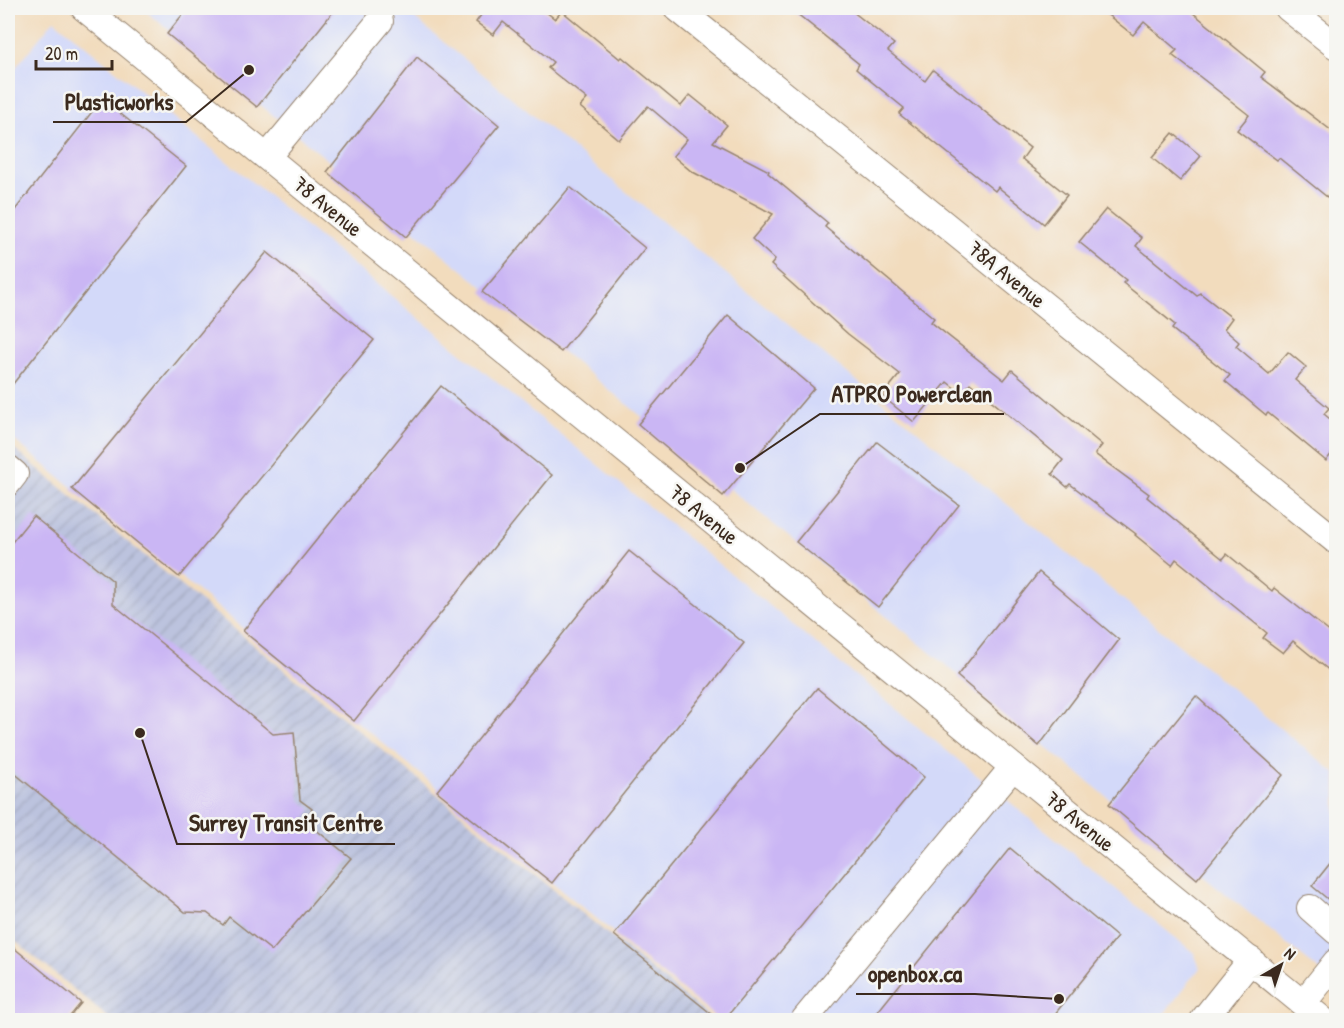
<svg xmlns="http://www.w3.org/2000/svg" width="1344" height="1028" font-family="'Patrick Hand',sans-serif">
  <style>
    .built { fill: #d3d9f9 }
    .industrial { fill: url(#industrial-furrows) }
    .building { fill: #cab6f4 }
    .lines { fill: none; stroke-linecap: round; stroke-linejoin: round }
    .minor-casing { stroke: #96836e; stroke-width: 28 }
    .minor { stroke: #fff; stroke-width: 26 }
    .labels { text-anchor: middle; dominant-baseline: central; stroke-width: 5; stroke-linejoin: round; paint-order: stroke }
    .street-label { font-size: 22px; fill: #3b2a1e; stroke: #f6f6f2 }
    .leader { fill: none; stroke: #3b2a1e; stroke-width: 2 }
    .callout-dot { fill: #3b2a1e; stroke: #f6f6f2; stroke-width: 2 }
    .callout-label { font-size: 24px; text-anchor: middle; font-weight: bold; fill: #3b2a1e; stroke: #f6f6f2; stroke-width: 5; stroke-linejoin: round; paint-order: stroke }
  </style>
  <defs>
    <pattern id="industrial-furrows" width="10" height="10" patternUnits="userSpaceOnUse" patternTransform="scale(1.5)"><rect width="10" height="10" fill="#bcc3de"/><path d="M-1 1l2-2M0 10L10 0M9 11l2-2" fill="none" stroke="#a2a8be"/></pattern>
  </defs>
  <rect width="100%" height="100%" fill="#f6f6f2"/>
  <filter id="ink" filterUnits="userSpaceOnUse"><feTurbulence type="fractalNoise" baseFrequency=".0167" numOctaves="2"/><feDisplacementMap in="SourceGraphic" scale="12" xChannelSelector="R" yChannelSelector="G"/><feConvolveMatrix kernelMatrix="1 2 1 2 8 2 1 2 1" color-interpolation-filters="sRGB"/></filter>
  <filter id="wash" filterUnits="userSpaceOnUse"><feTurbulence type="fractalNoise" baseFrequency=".008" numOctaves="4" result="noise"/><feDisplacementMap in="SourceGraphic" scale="24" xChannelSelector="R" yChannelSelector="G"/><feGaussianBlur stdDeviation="1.35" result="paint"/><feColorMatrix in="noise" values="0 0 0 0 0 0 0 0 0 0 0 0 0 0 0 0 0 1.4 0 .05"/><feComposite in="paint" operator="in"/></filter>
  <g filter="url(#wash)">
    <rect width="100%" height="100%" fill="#f2dcbd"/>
    <!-- built -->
    <g class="built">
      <polygon points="142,8 402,8 1336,774 1336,984"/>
      <polygon points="54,20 1194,953 1200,968 1159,1020 720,1020 8,435 8,77"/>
    </g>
    <!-- industrial -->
    <polygon class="industrial" points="8,444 713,1020 111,1020 8,935"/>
    <g id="blocks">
      <!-- building -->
      <g class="building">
        <polygon points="188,8 336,8 257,107 167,34"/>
        <polygon points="486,8 541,8 555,19 562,11 620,59 622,57 681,106 690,95 727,125 713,142 769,171 768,173 828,223 825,227 934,318 931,322 1004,380 1012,370 1102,445 1095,454 1149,494 1147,497 1223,559 1227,554 1272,591 1274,588 1336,637 1336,676 1293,641 1283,653 1263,638 1267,633 1176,559 1172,565 1135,535 1136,534 1070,484 1067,487 1052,474 1063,460 970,383 962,394 947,382 914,422 882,396 900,374 848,334 771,265 775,260 752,239 773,214 691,171 673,156 687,139 648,106 619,140 580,107 587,99 548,68 553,62 503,22 493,35 476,22"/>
        <polygon points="790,8 848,8 894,44 888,51 925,81 933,70 1030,148 1022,159 1067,195 1044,224 998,187 995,191 899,114 904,108 856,69 859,64"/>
        <polygon points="1099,8 1187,8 1265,72 1261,77 1336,134 1336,185 1327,197 1279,158 1277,160 1237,130 1249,115 1172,55 1177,50 1144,22 1133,35"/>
        <polygon points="417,57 499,125 406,237 327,172"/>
        <polygon points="102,99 186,166 8,390 8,219"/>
        <polygon points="1173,133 1201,156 1180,181 1152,158"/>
        <polygon points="570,187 645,248 561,352 482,292"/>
        <polygon points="1106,209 1142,238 1136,246 1197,296 1200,293 1232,318 1224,329 1239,342 1236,346 1269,374 1288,352 1306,367 1295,380 1329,408 1324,414 1336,424 1336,448 1326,461 1268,413 1266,415 1225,381 1230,375 1172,329 1175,325 1123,283 1126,280 1079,242"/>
        <polygon points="267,252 374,340 179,577 72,489"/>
        <polygon points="728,315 814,388 723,496 638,424"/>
        <polygon points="441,386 552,475 354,721 243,631"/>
        <polygon points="877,442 959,505 878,607 796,542"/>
        <polygon points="33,516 113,581 113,604 273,734 294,732 300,800 312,809 304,820 351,858 272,951 229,917 223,925 207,913 185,912 8,768 8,547"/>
        <polygon points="629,551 744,643 552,883 437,791"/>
        <polygon points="1039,572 1119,640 1039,746 957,676"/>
        <polygon points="817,688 924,777 724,1020 719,1020 614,935"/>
        <polygon points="1196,696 1283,775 1197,879 1109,804"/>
        <polygon points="1010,848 1117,937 1050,1020 871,1020"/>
        <polygon points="1336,856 1336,906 1312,886"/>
        <polygon points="8,943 81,1003 67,1020 8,1020"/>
      </g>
    </g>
  </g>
  <g filter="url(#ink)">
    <use href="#blocks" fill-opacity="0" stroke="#96836e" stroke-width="1.5"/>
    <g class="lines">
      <defs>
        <g id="minor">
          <polyline points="84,8 1323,1020"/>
          <polyline points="677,8 1336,541"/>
          <polyline points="1288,8 1336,46"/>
          <polyline points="267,157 380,21"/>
          <polyline points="8,468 15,474 8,483"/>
          <polyline points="1310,908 1336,931"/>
          <polyline points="1303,1003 1336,962"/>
          <polyline points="804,1020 1013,767"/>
          <polyline points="1203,1020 1251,960"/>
        </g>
      </defs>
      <!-- minor casing -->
      <use href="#minor" class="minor-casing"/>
      <!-- minor -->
      <use href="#minor" class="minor"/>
    </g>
  </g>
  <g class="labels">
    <!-- street labels -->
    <g class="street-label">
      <text transform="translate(328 206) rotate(39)">78 Avenue</text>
      <text transform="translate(1007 274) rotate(39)">78A Avenue</text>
      <text transform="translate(704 514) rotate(39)">78 Avenue</text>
      <text transform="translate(1080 821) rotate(39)">78 Avenue</text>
    </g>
  </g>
  <!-- callouts -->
  <path class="leader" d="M249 70L186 122H53M740 468L820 414H1004M140 733L177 844H395M1059 999L975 994H856"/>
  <g class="callout-dot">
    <circle cx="249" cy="70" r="6"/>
    <circle cx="740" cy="468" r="6"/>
    <circle cx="140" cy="733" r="6"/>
    <circle cx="1059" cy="999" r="6"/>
  </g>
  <g class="callout-label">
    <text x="119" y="110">Plasticworks</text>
    <text x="912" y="402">ATPRO Powerclean</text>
    <text x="286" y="831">Surrey Transit Centre</text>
    <text x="915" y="982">openbox.ca</text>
  </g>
  <!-- margin -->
  <rect width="1344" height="1028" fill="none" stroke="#f6f6f2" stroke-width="30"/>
  <!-- north arrow -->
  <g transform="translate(1281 965) rotate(39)" stroke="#f6f6f2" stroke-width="4.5" paint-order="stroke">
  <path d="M0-4.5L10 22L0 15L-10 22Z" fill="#3b2a1e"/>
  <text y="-9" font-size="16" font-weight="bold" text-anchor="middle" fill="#3b2a1e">N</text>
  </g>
  <!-- scale -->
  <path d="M36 60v9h76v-9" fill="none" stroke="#3b2a1e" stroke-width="3"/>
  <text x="45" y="60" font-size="18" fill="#3b2a1e" stroke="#f6f6f2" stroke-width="4.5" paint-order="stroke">20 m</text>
</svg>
